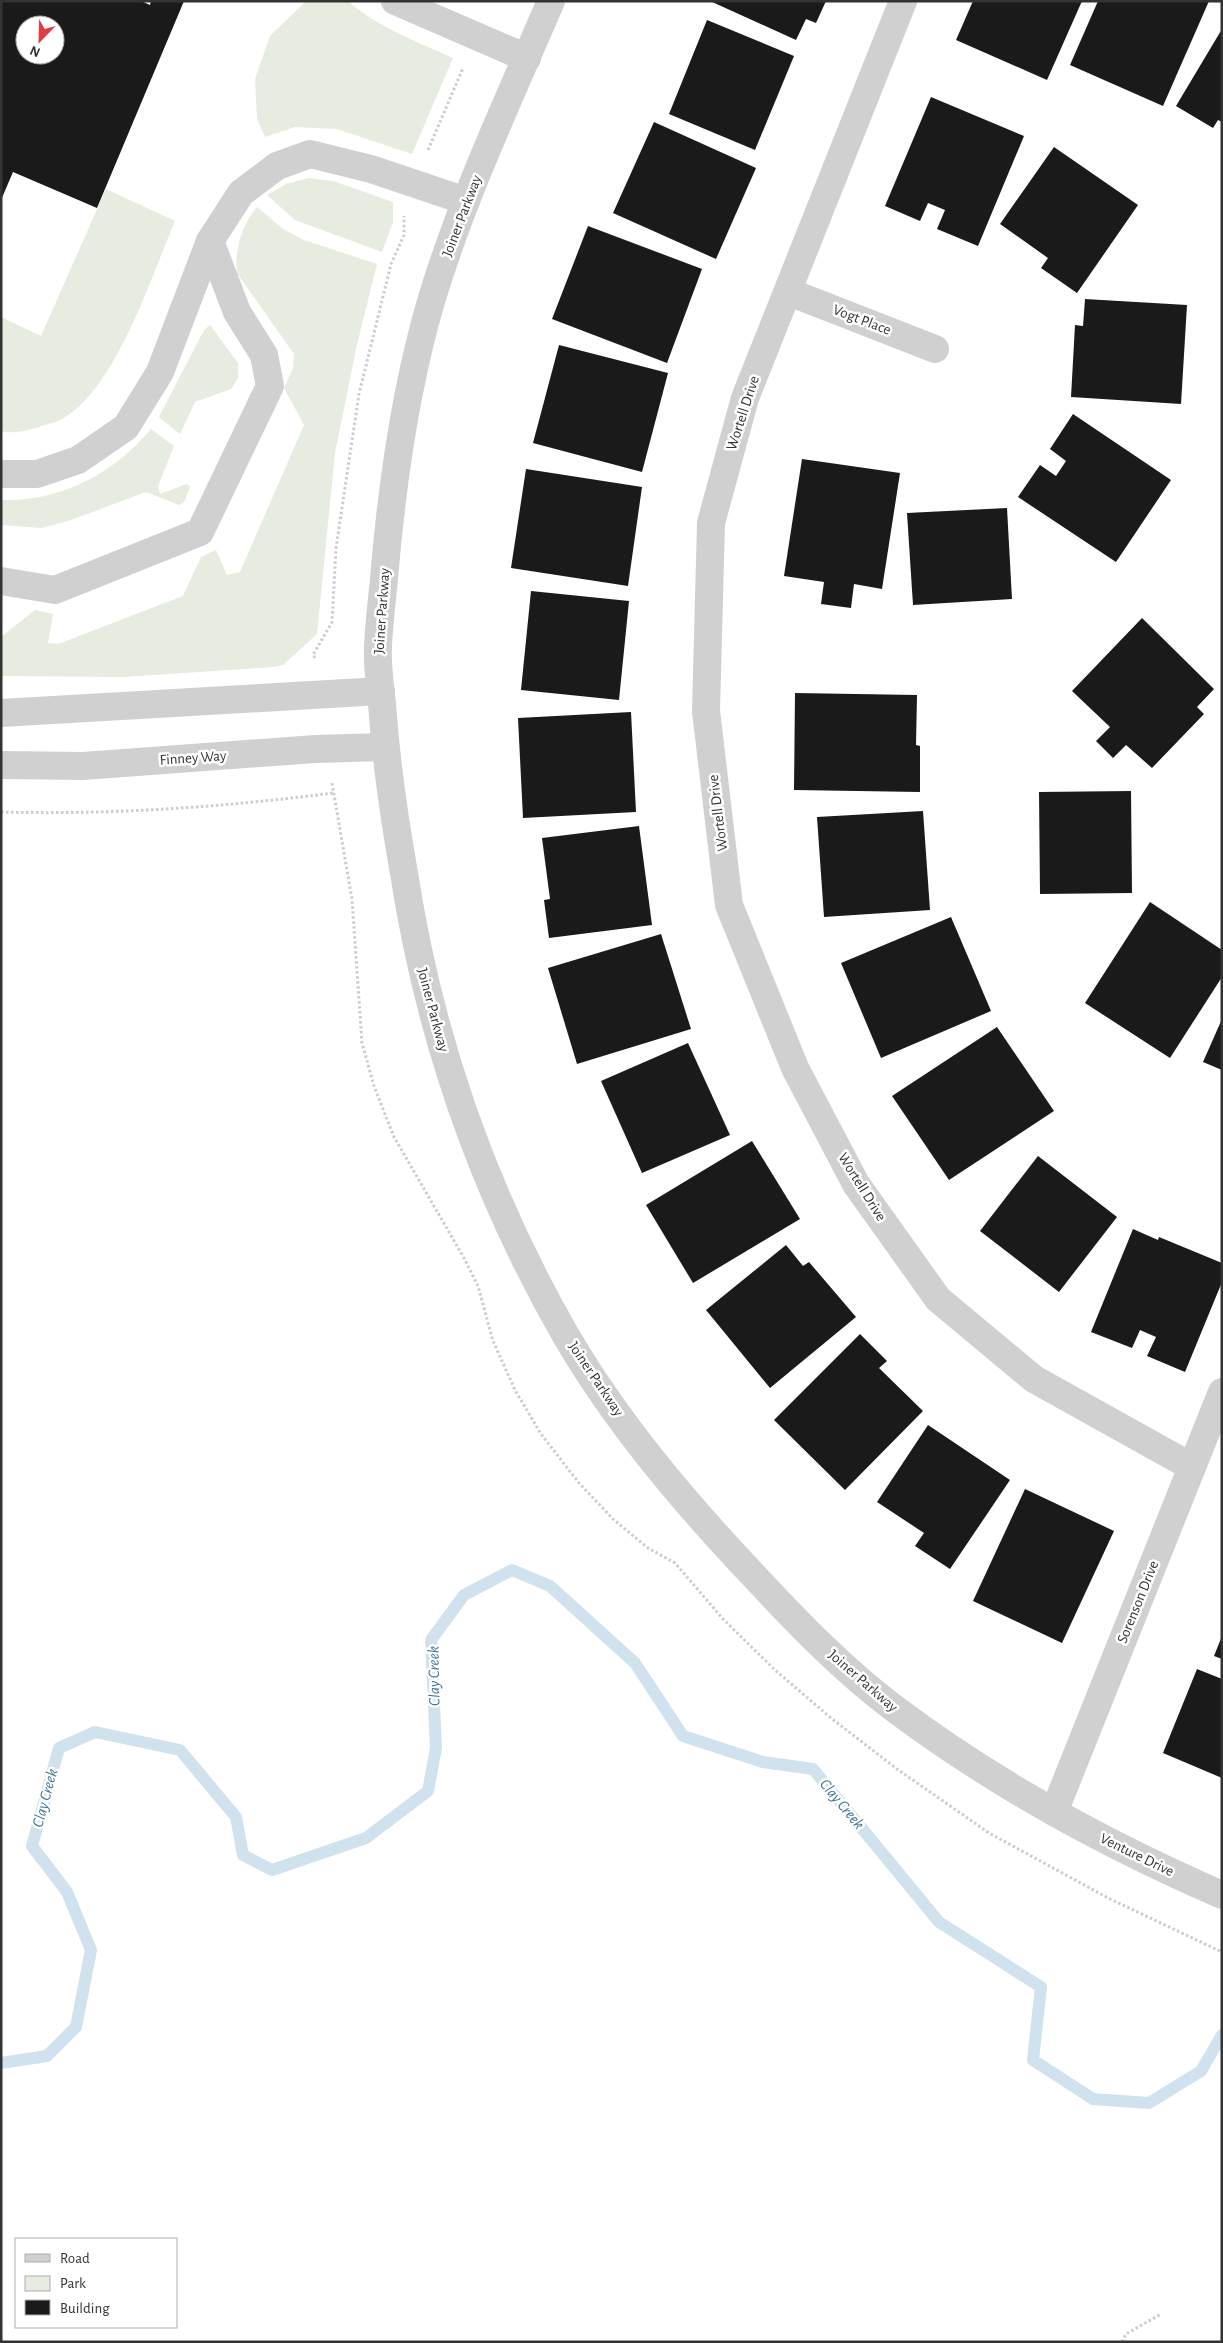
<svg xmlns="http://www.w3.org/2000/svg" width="1223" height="2343" font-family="'Alegreya Sans',sans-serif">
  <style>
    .green { fill: #e6ecdf }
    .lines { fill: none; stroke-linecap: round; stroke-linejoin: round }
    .stream { stroke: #cfe2ee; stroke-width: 12 }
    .building { fill: #1a1a1a; fill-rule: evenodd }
    .path { stroke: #cdcdcd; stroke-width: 3; stroke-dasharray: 2.5 2.5; stroke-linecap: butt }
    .minor { stroke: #d0d0d0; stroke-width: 28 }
    .labels { text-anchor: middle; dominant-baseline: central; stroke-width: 5; stroke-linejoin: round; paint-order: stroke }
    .street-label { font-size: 15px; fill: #333; stroke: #fff }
    .water-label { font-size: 16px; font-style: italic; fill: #3f7597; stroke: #fff }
  </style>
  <rect width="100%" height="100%" fill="#fff"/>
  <!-- green -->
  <g class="green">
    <path d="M 306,1 L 348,1 C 377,27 418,42 453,58 L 412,154 L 337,129 L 295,127 L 265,137 L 257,119 L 255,79 L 270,36 Z"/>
    <polygon points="309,178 333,181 393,202 393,222 382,252 295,220 267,195 286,184"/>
    <path d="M 106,189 L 175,221 C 151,277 118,382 67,416 C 59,422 47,424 39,427 C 26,431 14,434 1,431 L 1,317 L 41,336 Z"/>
    <path d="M 257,207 L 283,229 L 304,240 L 377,264 L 356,349 L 335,453 L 317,634 L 283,665 L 273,667 L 123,677 L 1,676 L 1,637 L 35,610 L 53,614 L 48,643 L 58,644 L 183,596 L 201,557 L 216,550 L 227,575 L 240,572 L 304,425 L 284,388 L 293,368 L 294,354 L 237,273 C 234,251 242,224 257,207 Z"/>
    <polygon points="210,325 238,363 238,378 231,389 195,402 180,434 159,417 204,330"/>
    <path d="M 151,429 L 174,446 L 158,486 L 160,494 L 187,484 L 190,487 L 184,502 L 179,505 L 146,492 L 71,520 L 42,528 L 1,525 L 1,500 C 61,502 113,474 151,429 Z"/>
  </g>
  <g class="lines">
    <!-- stream -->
    <polyline class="stream" points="1,2063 47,2056 76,2027 91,1950 67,1892 32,1846 59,1748 95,1732 180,1750 236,1817 243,1855 272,1870 366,1838 428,1791 436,1748 431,1640 464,1595 512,1570 550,1586 635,1663 683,1736 763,1762 813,1769 939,1922 1041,1987 1033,2060 1093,2099 1149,2103 1201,2071 1222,2035"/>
  </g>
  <!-- building -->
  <g class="building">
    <path d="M 1,1 L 141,1 L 150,5 L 151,1 L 184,1 L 97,208 L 13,172 L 1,200 ZM 25,25 L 55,25 L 55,55 L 25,55 Z"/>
    <polygon points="710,1 826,1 816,23 806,19 796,40"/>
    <polygon points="973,1 1082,1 1047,80 956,40"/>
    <polygon points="1098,1 1209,1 1163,106 1070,65"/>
    <polygon points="707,20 794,56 755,150 669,114"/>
    <polygon points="1222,29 1222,122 1218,120 1213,128 1176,106"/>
    <polygon points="931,97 1024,136 978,246 937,229 945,210 928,203 920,221 885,206"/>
    <polygon points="654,122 756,168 716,259 613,213"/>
    <polygon points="1054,147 1138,205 1077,293 1041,268 1048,258 1000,224"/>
    <polygon points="588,226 702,269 667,363 552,319"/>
    <polygon points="1085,299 1187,305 1181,404 1071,397 1075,325 1083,326"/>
    <polygon points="559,345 668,373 642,472 533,443"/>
    <polygon points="1073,414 1171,480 1116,562 1018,497 1040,465 1056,476 1066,461 1050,449"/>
    <polygon points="802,459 900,473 882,589 854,584 851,608 821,604 824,582 784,576"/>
    <polygon points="526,469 642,487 628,586 511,568"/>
    <polygon points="1007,508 1012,599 913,605 907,513"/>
    <polygon points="531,591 629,601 619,700 521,690"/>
    <polygon points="1142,618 1214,689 1197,707 1204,714 1152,768 1126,745 1113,758 1096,741 1110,727 1072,691"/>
    <polygon points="795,693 917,695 916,745 920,746 920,792 794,790"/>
    <polygon points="631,712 636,812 523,818 518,718"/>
    <polygon points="1131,791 1132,893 1040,894 1039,792"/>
    <polygon points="923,811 930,910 824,917 817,817"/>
    <polygon points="639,826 652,925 549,938 544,900 550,899 542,838"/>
    <polygon points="1150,902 1222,950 1222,977 1170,1058 1085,1003"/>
    <polygon points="951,917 991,1011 881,1058 841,963"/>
    <polygon points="661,934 691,1029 577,1064 548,968"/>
    <polygon points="1222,1019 1222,1070 1203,1062"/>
    <polygon points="997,1027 1054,1111 949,1180 892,1096"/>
    <polygon points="688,1043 730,1135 642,1173 601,1081"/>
    <polygon points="752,1141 800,1219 693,1283 646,1205"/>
    <polygon points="1038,1156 1117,1217 1059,1292 980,1231"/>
    <polygon points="1133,1229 1158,1240 1159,1237 1222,1263 1222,1282 1185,1372 1147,1356 1156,1337 1140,1330 1132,1348 1091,1332"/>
    <polygon points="786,1245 803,1266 809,1262 856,1317 770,1388 706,1310"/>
    <polygon points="860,1334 887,1361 879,1368 923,1411 845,1490 774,1420"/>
    <polygon points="928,1425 1010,1480 950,1569 915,1546 924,1533 877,1502"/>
    <polygon points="1025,1489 1114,1531 1062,1643 973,1601"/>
    <polygon points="1222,1636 1222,1659 1214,1656"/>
    <polygon points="1197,1669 1222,1679 1222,1778 1163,1753"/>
  </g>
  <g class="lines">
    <!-- path -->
    <g class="path">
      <polyline points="428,150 463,68"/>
      <polyline points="315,658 313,655 332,622 336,548 359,394 391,264 404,235 404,216"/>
      <polyline points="332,783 352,899 362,1043 374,1086 394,1137 464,1258 478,1286 493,1341 515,1390 541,1434 579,1483 614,1520 648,1548 675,1563 723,1619 775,1670 831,1718 897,1769 989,1833 1110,1899 1222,1952"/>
      <path d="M 1,812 C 111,815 224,807 333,793"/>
      <polyline points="1122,2342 1126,2334 1161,2314"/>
    </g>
    <!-- minor -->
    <g class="minor">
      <polyline points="395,1 527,58"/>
      <path d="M 551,1 C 509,99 463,196 432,298 C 406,385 393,477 385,567 C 383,594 379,620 378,647 C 377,666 380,685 382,704 C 386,761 394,817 404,873 C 429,1036 483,1191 565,1334 C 616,1422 684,1502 754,1576 C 798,1623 844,1671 895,1709 C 995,1784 1107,1845 1222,1895"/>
      <polyline points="903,1 745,398 711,523 706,711 729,905 795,1068 856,1184 938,1299 1034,1379 1192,1467"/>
      <polyline points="789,292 935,349"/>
      <polyline points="1,474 37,474 78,460 126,427 160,372 210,241 241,193 277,166 310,154 371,169 466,201"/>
      <polyline points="1,581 55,590 200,532 270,386 264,355 237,312 210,241"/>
      <polyline points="1,713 381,691"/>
      <polyline points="1,765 83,766 315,749 385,747"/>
      <polyline points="1054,1812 1222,1392"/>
    </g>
  </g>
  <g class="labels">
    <!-- street labels -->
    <g class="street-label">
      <text transform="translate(462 216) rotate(-69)">Joiner Parkway</text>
      <text transform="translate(862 320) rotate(21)">Vogt Place</text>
      <text transform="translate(743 413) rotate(-72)">Wortell Drive</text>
      <text transform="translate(382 611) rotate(-86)">Joiner Parkway</text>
      <text transform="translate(193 758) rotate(-4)">Finney Way</text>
      <text transform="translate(718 813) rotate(-97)">Wortell Drive</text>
      <text transform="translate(433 1010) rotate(75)">Joiner Parkway</text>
      <text transform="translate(862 1187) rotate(58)">Wortell Drive</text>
      <text transform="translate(596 1379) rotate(56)">Joiner Parkway</text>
      <text transform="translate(1138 1602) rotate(-68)">Sorenson Drive</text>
      <text transform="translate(863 1681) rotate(41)">Joiner Parkway</text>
      <text transform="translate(1137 1855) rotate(26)">Venture Drive</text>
    </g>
    <!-- water labels -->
    <g class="water-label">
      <text transform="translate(434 1676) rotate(-91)">Clay Creek</text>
      <text transform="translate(45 1798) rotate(-75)">Clay Creek</text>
      <text transform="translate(842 1804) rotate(50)">Clay Creek</text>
    </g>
  </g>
  <!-- border -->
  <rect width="1223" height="2343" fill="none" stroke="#333333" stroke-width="5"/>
  <!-- legend -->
  <rect x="15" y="2238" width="162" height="90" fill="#ffffff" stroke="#adadad"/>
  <rect x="25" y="2254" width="25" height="8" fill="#d0d0d0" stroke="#adadad"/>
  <text x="60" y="2263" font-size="15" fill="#333333">Road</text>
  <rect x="25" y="2276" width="25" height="15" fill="#e6ecdf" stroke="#adadad"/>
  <text x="60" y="2288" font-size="15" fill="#333333">Park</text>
  <rect x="25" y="2300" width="25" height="15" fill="#1a1a1a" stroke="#adadad"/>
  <text x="60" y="2313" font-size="15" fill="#333333">Building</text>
  <!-- north arrow -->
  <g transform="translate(40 40) rotate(203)"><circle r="24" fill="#ffffff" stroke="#adadad"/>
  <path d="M0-4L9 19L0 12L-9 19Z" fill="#e63946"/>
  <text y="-8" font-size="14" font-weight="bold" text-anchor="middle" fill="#333333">N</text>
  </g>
</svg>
